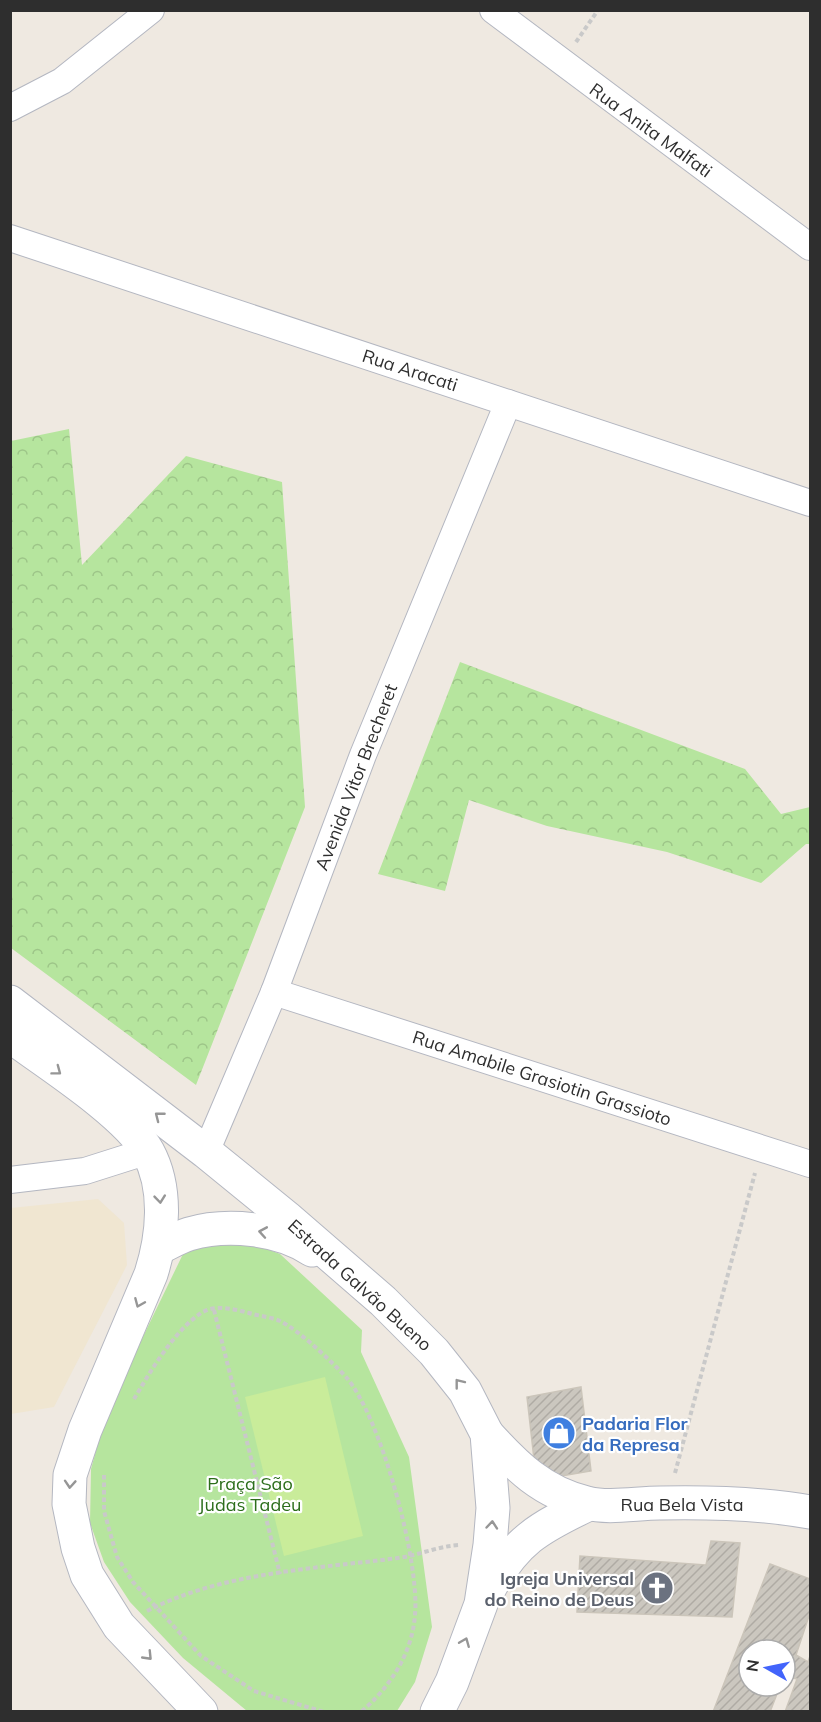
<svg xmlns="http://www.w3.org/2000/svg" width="821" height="1722" font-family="Mulish,sans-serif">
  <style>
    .education { fill: #f0e6d1 }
    .grass { fill: #b6e59e }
    .forest { fill: url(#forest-crowns) }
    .pitch { fill: #c9ec9a }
    .building { fill: url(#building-hatch); stroke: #cbc5ba; stroke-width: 1.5 }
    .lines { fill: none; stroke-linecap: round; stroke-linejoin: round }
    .street-casing { stroke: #b4b7c1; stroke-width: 28 }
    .secondary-casing { stroke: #b4b7c1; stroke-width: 35 }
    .path { stroke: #c9c9c9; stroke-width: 4; stroke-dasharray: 4.5 3; stroke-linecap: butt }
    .street { stroke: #fff; stroke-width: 26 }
    .secondary { stroke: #fff; stroke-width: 33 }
    .oneway { stroke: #969696 }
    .labels { text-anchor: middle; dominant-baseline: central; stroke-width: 4.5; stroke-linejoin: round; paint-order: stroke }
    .street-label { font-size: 18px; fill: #2e2e2e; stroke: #fff }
    .shop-label { font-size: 18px; font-weight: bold; fill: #366cbe; stroke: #fff; text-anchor: start }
    .park-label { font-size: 18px; fill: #2c6e1b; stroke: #fff }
    .worship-label { font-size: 18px; font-weight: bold; fill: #5b616d; stroke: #fff; text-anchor: end }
  </style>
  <defs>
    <pattern id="forest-crowns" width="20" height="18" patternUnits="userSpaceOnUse" patternTransform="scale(1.5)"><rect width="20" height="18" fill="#b6e59e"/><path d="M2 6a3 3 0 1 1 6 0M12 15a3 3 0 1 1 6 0" fill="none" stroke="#9dc588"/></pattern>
    <pattern id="building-hatch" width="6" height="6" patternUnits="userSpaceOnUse" patternTransform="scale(1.5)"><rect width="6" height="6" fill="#cbc7bf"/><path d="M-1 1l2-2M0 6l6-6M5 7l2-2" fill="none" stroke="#afaba4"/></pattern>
  </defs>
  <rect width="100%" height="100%" fill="#efe9e1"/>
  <!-- education -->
  <polygon class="education" points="98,1199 124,1223 127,1265 54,1407 11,1414 11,1208"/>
  <!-- grass -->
  <polygon class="grass" points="236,1237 280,1254 362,1330 361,1352 409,1457 432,1627 415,1682 397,1711 247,1711 183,1658 130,1602 104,1562 90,1523 91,1469 107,1411 183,1254 204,1240"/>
  <!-- forest -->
  <g class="forest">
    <polygon points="69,429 82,565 186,456 282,482 305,807 196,1085 11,948 11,441"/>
    <polygon points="460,662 745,769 781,814 810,807 810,844 806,844 761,883 667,852 547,826 469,800 445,891 378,874"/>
  </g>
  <!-- pitch -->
  <polygon class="pitch" points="325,1377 363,1536 284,1556 245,1397"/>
  <!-- building -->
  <g class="building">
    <polygon points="581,1387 591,1471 544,1479 535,1468 527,1397"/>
    <polygon points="711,1541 740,1543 732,1617 577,1612 580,1556 706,1565"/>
    <polygon points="770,1564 810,1579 810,1613 796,1655 808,1662 810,1656 810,1712 785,1712 797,1679 785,1676 785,1650 749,1650 749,1686 780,1686 770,1712 713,1712"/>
  </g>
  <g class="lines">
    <defs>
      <g id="street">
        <polyline points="493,10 810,247"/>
        <polyline points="10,108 62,81 151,10"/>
        <polyline points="10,238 810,503"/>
        <polyline points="274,992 810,1164"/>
        <polyline points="206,1152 274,992 363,755 508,403"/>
        <polyline points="10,1180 85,1171 148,1151"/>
      </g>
      <g id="secondary">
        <polyline points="10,1002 206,1152 286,1217 383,1301 434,1352 465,1391 487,1434 493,1508 490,1545 481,1604 452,1682 437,1712"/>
        <path d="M 10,1036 C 47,1063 127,1114 148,1152 C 168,1189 163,1236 151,1274 L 85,1430 L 70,1475 L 69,1504 L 78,1548 L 87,1575 L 119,1626 L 201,1712"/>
        <path d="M 159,1248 C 169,1243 179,1237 189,1234 C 227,1223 279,1228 312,1250"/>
        <path d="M 487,1434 C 516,1466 543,1493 587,1503 C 608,1509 637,1503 660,1503 C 711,1502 760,1503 810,1512"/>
        <path d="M 488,1591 C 515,1541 538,1528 589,1504"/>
      </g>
    </defs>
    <!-- street casing -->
    <use href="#street" class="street-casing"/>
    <!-- secondary casing -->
    <use href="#secondary" class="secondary-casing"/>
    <!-- path -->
    <g class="path">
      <polyline points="576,42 598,10"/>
      <polyline points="214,1310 280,1574"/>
      <path d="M 134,1399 C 150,1372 174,1331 201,1313 C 215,1304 234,1309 249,1313 C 259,1316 271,1317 280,1321 C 300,1331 330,1360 346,1377 C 381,1417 420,1562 415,1615 C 412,1654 390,1687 361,1712"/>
      <polyline points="675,1473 755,1173"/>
      <polyline points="104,1475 104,1511 117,1557 133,1582 201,1656 254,1691 324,1712"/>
      <path d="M 147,1611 C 223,1572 314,1569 398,1558 C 420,1555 438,1546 460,1545"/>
    </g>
    <!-- street -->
    <use href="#street" class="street"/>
    <!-- secondary -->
    <use href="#secondary" class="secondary"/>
  </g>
  <!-- one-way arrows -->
  <defs><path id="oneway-chevron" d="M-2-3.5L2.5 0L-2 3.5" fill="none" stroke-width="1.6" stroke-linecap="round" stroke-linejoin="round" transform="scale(1.5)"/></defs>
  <g class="oneway">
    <use href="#oneway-chevron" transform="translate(57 1071) rotate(37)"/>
    <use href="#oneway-chevron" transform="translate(159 1116) rotate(-142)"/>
    <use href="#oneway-chevron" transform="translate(160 1199) rotate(84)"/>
    <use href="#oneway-chevron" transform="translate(263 1232) rotate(-170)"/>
    <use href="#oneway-chevron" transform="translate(139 1303) rotate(113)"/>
    <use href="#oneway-chevron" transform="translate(459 1383) rotate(-128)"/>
    <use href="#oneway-chevron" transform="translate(70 1484) rotate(94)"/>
    <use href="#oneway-chevron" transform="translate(492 1525) rotate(-85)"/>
    <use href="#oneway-chevron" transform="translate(465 1642) rotate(-68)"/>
    <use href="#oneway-chevron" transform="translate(148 1656) rotate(46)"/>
  </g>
  <!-- icons -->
  <defs>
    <symbol id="shop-disc" viewBox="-11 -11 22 22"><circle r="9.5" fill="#3f7fe0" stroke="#fff"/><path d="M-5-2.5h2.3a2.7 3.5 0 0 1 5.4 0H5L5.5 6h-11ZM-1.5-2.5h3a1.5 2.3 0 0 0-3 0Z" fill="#fff"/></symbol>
    <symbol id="church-disc" viewBox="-11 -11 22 22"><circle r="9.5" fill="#6b7280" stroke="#fff"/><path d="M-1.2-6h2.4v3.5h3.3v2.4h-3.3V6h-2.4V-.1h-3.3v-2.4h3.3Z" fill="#fff"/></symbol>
  </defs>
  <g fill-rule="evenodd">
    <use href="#shop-disc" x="540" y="1414" width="38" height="38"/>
    <use href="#church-disc" x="638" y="1569" width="38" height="38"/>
  </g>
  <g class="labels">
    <!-- street labels -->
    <g class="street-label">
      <text transform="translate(651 130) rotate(36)">Rua Anita Malfati</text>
      <text transform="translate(410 370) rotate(18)">Rua Aracati</text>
      <text transform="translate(356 777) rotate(-69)">Avenida Vitor Brecheret</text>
      <text transform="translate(542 1078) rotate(18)">Rua Amabile Grasiotin Grassioto</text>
      <text transform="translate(360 1285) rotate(42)">Estrada Galvão Bueno</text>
      <text x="682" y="1504">Rua Bela Vista</text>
    </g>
    <!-- shop labels -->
    <g class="shop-label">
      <text x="582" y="1423">Padaria Flor<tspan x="582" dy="21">da Represa</tspan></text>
    </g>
    <!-- park labels -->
    <g class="park-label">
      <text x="250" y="1483">Praça São<tspan x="250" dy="21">Judas Tadeu</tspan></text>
    </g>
    <!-- worship labels -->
    <g class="worship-label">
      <text x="634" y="1578">Igreja Universal<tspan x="634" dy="21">do Reino de Deus</tspan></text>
    </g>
  </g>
  <!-- border -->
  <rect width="821" height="1722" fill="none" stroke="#2e2e2e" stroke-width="24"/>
  <!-- north arrow -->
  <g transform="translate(767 1668) rotate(279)"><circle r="28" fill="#ffffff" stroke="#ababab" stroke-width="1.5"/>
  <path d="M0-4.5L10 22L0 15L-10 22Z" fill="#4264fb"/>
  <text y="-9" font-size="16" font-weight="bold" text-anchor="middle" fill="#2e2e2e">N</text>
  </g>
</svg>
